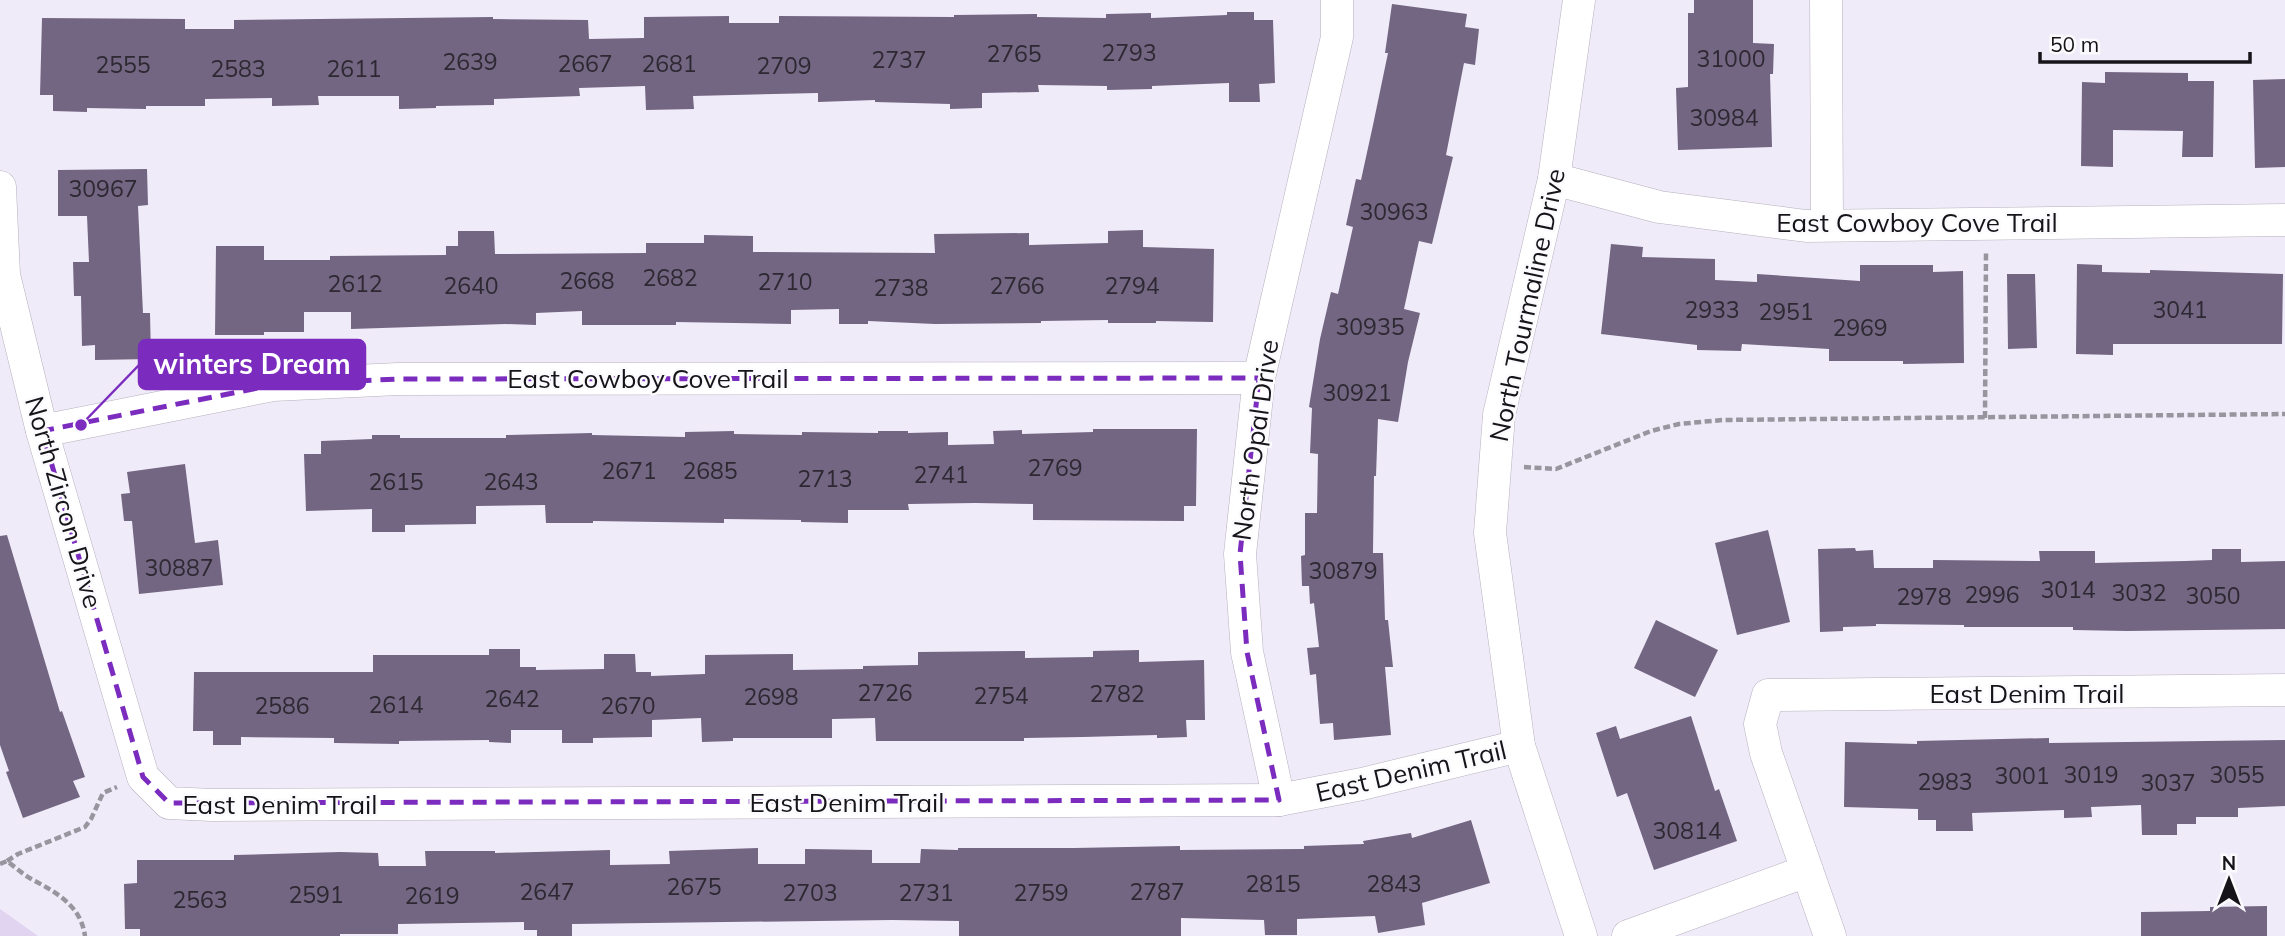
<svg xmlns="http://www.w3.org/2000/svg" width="2285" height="936" font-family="Mulish,sans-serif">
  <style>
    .green { fill: #e0d4f1 }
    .building { fill: #726682 }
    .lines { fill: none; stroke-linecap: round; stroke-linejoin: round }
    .street-casing { stroke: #b6b0be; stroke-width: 33 }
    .path { stroke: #98959f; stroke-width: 4.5; stroke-dasharray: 7 3.5; stroke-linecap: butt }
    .street { stroke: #fff; stroke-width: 32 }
    .marked { fill: none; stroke: #7b2cbf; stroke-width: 5; stroke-dasharray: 14 9; stroke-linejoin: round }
    .labels { text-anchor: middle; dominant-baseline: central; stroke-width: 5; stroke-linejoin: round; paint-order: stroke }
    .number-label { font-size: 23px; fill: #2d2832 }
    .street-label { font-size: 26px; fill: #161418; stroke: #fbfafd }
    .leader { fill: none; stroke: #7b2cbf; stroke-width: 2.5 }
    .callout-dot { fill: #7b2cbf; stroke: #fbfafd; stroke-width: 2.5 }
    .callout { fill: #7b2cbf; stroke: #7b2cbf; stroke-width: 2.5 }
    .callout-label { font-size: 28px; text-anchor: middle; font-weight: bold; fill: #fff }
  </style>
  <rect width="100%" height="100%" fill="#f0ebf9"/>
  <!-- green -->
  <polygon class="green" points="0,909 38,936 0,936"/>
  <!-- building -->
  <g class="building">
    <polygon points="1694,0 1753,0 1753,43 1774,44 1773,74 1770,74 1772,147 1678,150 1676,88 1688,87 1688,13 1694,13"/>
    <polygon points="1392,4 1467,14 1465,27 1479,29 1475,65 1464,63 1446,155 1453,157 1432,244 1419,241 1404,309 1420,313 1408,362 1398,422 1378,419 1376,476 1374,476 1373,553 1383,553 1385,620 1388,620 1393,667 1385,667 1391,735 1334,740 1333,723 1320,724 1316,674 1310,675 1307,648 1319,647 1314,603 1310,604 1309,586 1302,586 1301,556 1305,555 1305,513 1317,513 1318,454 1310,453 1312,408 1309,407 1320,339 1331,292 1338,294 1353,227 1346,225 1356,179 1361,180 1373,125 1388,53 1385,53"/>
    <polygon points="1227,12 1254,12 1254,20 1273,20 1275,83 1259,84 1260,102 1229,102 1229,83 1152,86 1152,89 1107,90 1107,86 1038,85 1039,92 982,93 982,108 950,109 950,104 875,102 875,100 818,102 818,93 693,96 694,109 646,110 645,86 579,88 580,96 494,99 494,105 436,106 436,108 399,109 399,96 318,96 319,105 272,106 272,98 205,99 205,106 146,106 146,109 87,108 87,112 53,111 53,95 40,95 42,18 185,19 185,29 234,29 234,20 493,17 493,19 588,20 589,39 644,38 644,17 729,16 729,23 779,23 779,16 954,17 954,15 1037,14 1037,17 1106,18 1106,14 1151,13 1151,18 1227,15"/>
    <polygon points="2105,72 2188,73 2188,81 2214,81 2213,157 2182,157 2183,131 2113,130 2113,167 2081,166 2082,82 2105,83"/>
    <polygon points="2285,79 2285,167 2255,168 2253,80"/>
    <polygon points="147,169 148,205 138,206 143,313 150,313 151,359 95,360 95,345 82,346 81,296 74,296 73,262 89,262 87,216 58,216 58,170"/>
    <polygon points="1143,230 1143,247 1214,249 1213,322 1156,321 1156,323 1108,323 1108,320 1041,321 1041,323 935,324 868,321 868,324 839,324 839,309 791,310 791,324 676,322 676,325 582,325 582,311 536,313 536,325 505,324 351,329 351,312 304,312 304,332 264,332 264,335 215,335 216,246 264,246 264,260 330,260 330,256 446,255 446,246 458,246 458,231 494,231 495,254 646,253 646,243 704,243 704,235 753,236 753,252 935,253 934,234 1029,233 1029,245 1108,243 1108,231"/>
    <polygon points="1611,244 1643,247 1642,257 1715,259 1715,280 1757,282 1757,274 1860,281 1860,265 1933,265 1933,272 1963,271 1964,363 1903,364 1903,361 1829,361 1829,349 1742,344 1741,351 1697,350 1697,345 1601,334"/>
    <polygon points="2077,264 2102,265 2102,272 2150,273 2150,270 2283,274 2282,344 2113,344 2113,355 2076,354"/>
    <polygon points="2007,274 2035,274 2037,348 2008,349"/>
    <polygon points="1093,429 1197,429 1196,506 1184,506 1184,521 1033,520 1033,504 975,503 908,504 909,510 848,510 848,523 801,522 801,520 724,519 724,523 593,521 593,523 546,523 545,505 476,506 476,524 405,525 405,532 372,532 372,509 306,511 304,454 321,454 321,441 372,439 372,435 400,435 400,438 506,438 506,435 592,433 592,435 685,437 685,432 734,431 734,434 802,435 802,432 878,433 878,431 908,431 908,433 948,432 948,445 994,444 993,431 1022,430 1022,434 1093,432"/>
    <polygon points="185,464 195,543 218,540 223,585 139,594 132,521 124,521 121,494 130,493 127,472"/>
    <polygon points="1768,530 1790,622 1737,635 1715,543"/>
    <polygon points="7,535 60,712 62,711 85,777 73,781 80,797 23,818 6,772 9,771 0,745 0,536"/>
    <polygon points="1855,548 1856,551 1873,550 1874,568 1933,568 1933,560 2040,561 2039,551 2095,551 2095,563 2185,561 2212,560 2212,549 2241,549 2241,562 2285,561 2285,629 2127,631 2073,630 2073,627 1964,627 1964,625 1876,624 1876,626 1843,627 1843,631 1820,632 1818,549"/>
    <polygon points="1656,620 1718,650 1695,697 1634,668"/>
    <polygon points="489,649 520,649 520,667 536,667 536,670 604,669 604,654 635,654 636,672 651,672 651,676 705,674 705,655 793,654 793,670 863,669 863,666 918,665 918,652 1025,651 1025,658 1093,657 1093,651 1139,650 1139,662 1204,660 1205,720 1186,720 1187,737 1157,738 1157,735 1083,737 1024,738 1024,741 876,741 875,718 832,719 832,738 733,738 733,741 702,742 701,718 652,720 652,737 593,738 593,743 562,743 562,730 511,730 511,743 489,742 489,740 399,741 399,744 334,743 334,738 241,737 241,745 213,745 213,731 193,731 194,672 373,672 373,655 489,655"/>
    <polygon points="1691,716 1715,791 1719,789 1737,841 1654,870 1627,793 1617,797 1596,733 1616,726 1620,739"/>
    <polygon points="2049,738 2049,743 2285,740 2285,806 2238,808 2238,817 2196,817 2196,824 2177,824 2177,835 2142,835 2141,805 2091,807 2092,817 2064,818 2064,810 1972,813 1973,831 1936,831 1936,820 1918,820 1918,809 1844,807 1845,742 1917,744 1917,741"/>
    <polygon points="1471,820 1490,883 1422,903 1425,925 1378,933 1375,916 1297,919 1297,935 1265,935 1264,920 1181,918 1181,936 959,936 959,921 892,920 572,924 572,936 537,936 537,930 524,930 524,922 398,924 398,934 340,934 340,936 140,936 140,929 125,929 124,884 137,883 137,860 234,860 234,855 340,852 378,853 379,866 426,866 425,851 495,851 495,853 610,850 610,865 670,864 669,851 758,848 758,864 805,864 805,849 872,850 872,863 920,863 921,849 958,850 958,848 1074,848 1180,846 1180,850 1304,849 1304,846 1364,844 1363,841 1411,833 1412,838"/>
    <polygon points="2267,906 2267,936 2141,936 2141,912 2210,911 2210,907"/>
  </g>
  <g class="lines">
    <defs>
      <g id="street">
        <polyline points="1579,0 1554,179 1499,415 1490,533 1519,746 1581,936"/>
        <polyline points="1826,0 1827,225"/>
        <polyline points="1554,179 1659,207 1806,226 2285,220"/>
        <polyline points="0,187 4,275 42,431 143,777 169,803 212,805 1279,800 1362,784 1519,746"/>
        <polyline points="42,431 273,385 398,379 1259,378"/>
        <polyline points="1279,800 1247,652 1240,554 1259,378 1337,37 1337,0"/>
        <polyline points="1628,936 1807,871"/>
        <polyline points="1830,936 1766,753 1760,724 1768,695 2285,690"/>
      </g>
    </defs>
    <!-- street casing -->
    <use href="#street" class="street-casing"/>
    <!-- path -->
    <g class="path">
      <polyline points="1985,418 1986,253"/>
      <polyline points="1524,467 1556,469 1651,431 1679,424 1722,420 2285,414"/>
      <polyline points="7,861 18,854 85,827 91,819 103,793 117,787"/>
      <path d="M 0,864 L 7,861 C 16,868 25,876 35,881 C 59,894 81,907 85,936"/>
    </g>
    <!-- street -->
    <use href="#street" class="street"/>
  </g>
  <!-- marked area -->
  <path class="marked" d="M 1259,378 L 1240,554 L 1247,652 L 1279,800 L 169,803 L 143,777 L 42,431 L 273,385 L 398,379 Z"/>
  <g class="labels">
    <!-- number labels -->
    <g class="number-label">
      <text x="1129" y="52">2793</text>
      <text x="1014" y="53">2765</text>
      <text x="1731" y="58">31000</text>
      <text x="899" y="59">2737</text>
      <text x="470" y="61">2639</text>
      <text x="585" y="63">2667</text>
      <text x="669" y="63">2681</text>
      <text x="123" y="64">2555</text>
      <text x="784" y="65">2709</text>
      <text x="238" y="68">2583</text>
      <text x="354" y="68">2611</text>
      <text x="1724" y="117">30984</text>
      <text x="103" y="188">30967</text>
      <text x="1394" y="211">30963</text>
      <text x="670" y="277">2682</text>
      <text x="587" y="280">2668</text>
      <text x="785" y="281">2710</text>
      <text x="355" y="283">2612</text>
      <text x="471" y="285">2640</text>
      <text x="1017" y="285">2766</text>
      <text x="1132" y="285">2794</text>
      <text x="901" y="287">2738</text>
      <text x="1712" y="309">2933</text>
      <text x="2180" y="309">3041</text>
      <text x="1786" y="311">2951</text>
      <text x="1370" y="326">30935</text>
      <text x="1860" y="327">2969</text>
      <text x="1357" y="392">30921</text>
      <text x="1055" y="467">2769</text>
      <text x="629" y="470">2671</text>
      <text x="710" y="470">2685</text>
      <text x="941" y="474">2741</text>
      <text x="825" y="478">2713</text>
      <text x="396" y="481">2615</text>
      <text x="511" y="481">2643</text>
      <text x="179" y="567">30887</text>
      <text x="1343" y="570">30879</text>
      <text x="2068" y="589">3014</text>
      <text x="2139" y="592">3032</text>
      <text x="1992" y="594">2996</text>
      <text x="2213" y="595">3050</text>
      <text x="1924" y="596">2978</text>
      <text x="885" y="692">2726</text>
      <text x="1117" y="693">2782</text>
      <text x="1001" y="695">2754</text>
      <text x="771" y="696">2698</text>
      <text x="512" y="698">2642</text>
      <text x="396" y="704">2614</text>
      <text x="282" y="705">2586</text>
      <text x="628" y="705">2670</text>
      <text x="2091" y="774">3019</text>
      <text x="2237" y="774">3055</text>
      <text x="2022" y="775">3001</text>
      <text x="1945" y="781">2983</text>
      <text x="2168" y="782">3037</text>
      <text x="1687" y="830">30814</text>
      <text x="1273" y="883">2815</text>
      <text x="1394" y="883">2843</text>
      <text x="694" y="886">2675</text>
      <text x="547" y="891">2647</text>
      <text x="1157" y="891">2787</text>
      <text x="810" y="892">2703</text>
      <text x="926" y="892">2731</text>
      <text x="1041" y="892">2759</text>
      <text x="316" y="894">2591</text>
      <text x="432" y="895">2619</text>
      <text x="200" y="899">2563</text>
    </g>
    <!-- street labels -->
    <g class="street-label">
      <text x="1917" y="222">East Cowboy Cove Trail</text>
      <text transform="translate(1527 305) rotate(-78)">North Tourmaline Drive</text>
      <text x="648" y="378">East Cowboy Cove Trail</text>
      <text transform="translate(1255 440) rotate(-82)">North Opal Drive</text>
      <text transform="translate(64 502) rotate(74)">North Zircon Drive</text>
      <text x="2027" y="693">East Denim Trail</text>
      <text transform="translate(1411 771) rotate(-13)">East Denim Trail</text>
      <text x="847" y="802">East Denim Trail</text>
      <text x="280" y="804">East Denim Trail</text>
    </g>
  </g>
  <!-- callouts -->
  <path class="leader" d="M81 425L139 365"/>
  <circle class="callout-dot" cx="81" cy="425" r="7"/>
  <rect class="callout" x="139" y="340" width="226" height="49" rx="7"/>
  <g class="callout-label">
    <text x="252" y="374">winters Dream</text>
  </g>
  <!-- north arrow -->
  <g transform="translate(2229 880)" stroke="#fbfafd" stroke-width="5" paint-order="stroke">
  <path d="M0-5L12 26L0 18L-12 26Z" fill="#161418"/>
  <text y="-10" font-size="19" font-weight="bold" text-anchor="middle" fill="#161418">N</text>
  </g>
  <!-- scale -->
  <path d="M2040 52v10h210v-10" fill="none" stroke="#161418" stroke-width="3.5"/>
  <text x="2050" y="52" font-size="21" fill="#161418" stroke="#fbfafd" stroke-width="5" paint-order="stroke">50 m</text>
</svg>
